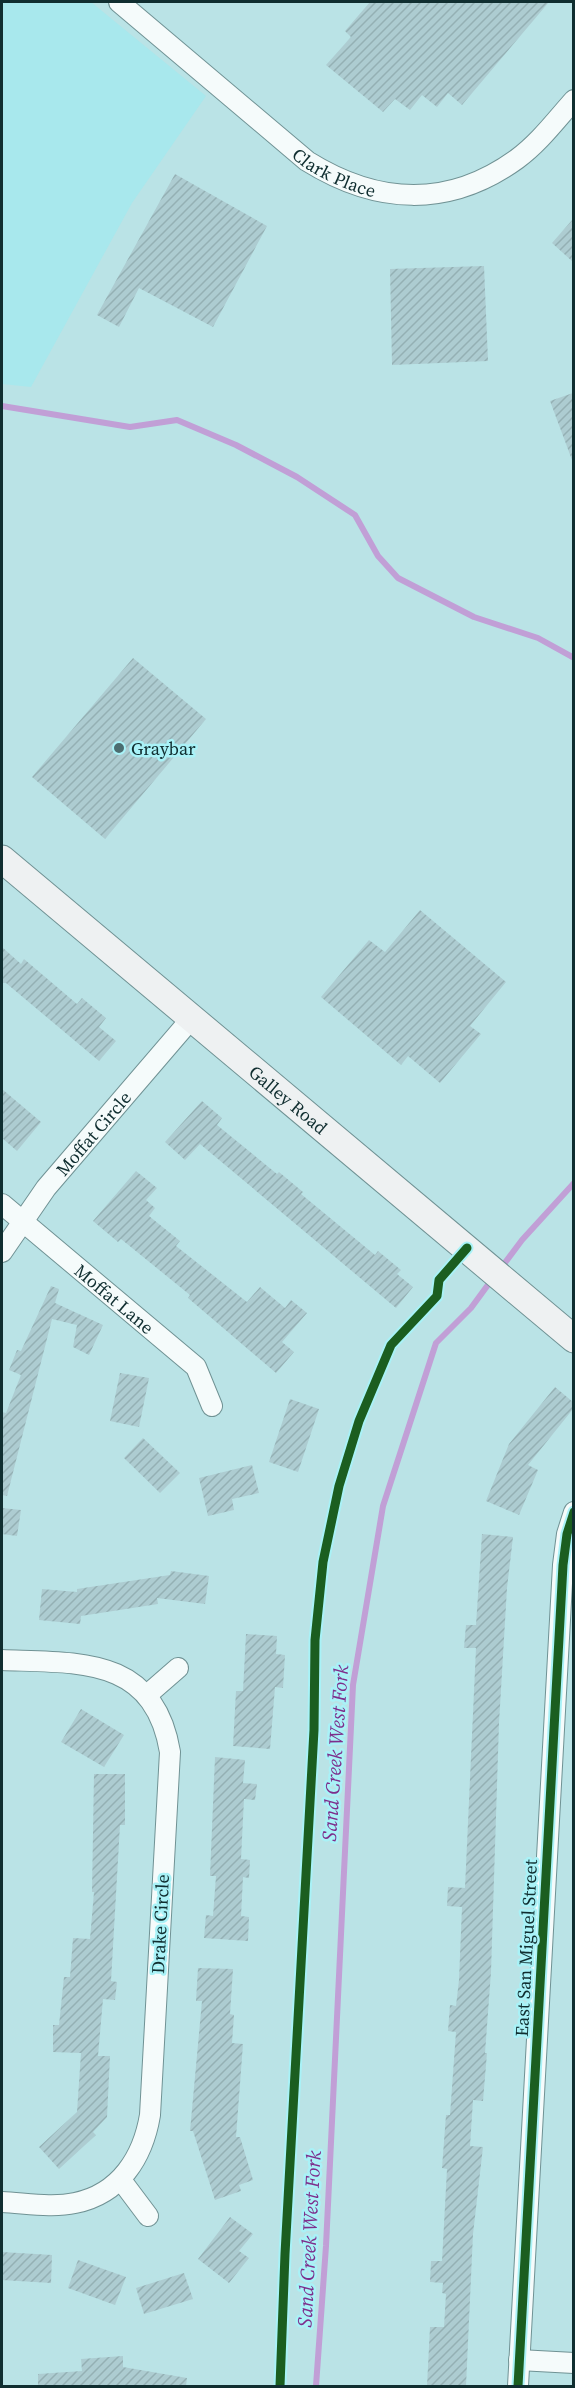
<svg xmlns="http://www.w3.org/2000/svg" width="575" height="2388" font-family="'Source Serif 4',serif">
  <style>
    .built { fill: #a8e8ed }
    .lines { fill: none; stroke-linecap: round; stroke-linejoin: round }
    .stream { stroke: #c19fd6; stroke-width: 6 }
    .building { fill: url(#building-hatch) }
    .minor-casing { stroke: #709294; stroke-width: 22 }
    .secondary-casing { stroke: #709294; stroke-width: 29 }
    .minor { stroke: #f5fbfb; stroke-width: 20 }
    .secondary { stroke: #eef1f2; stroke-width: 27 }
    .cycleway-casing { stroke: #a9f2f7; stroke-width: 13 }
    .cycleway { stroke: #1b5e20; stroke-width: 9 }
    .poi-dot { fill: #4c6d70; stroke: #a9f2f7; stroke-width: 2 }
    .labels { text-anchor: middle; dominant-baseline: central; stroke-width: 5; stroke-linejoin: round; paint-order: stroke }
    .street-label { font-size: 18px; fill: #102e30; stroke: #a9f2f7 }
    .poi-label { font-size: 18px; fill: #102e30; stroke: #a9f2f7; text-anchor: start }
    .water-label { font-size: 20px; font-style: italic; fill: #7e2e8b; stroke: #a9f2f7 }
  </style>
  <defs>
    <pattern id="building-hatch" width="6" height="6" patternUnits="userSpaceOnUse" patternTransform="scale(1.5)"><rect width="6" height="6" fill="#adccd1"/><path d="M-1 1l2-2M0 6l6-6M5 7l2-2" fill="none" stroke="#94b0b4"/></pattern>
  </defs>
  <rect width="100%" height="100%" fill="#bae3e6"/>
  <!-- built -->
  <polygon class="built" points="2,2 91,2 206,96 132,203 31,387 2,384"/>
  <g class="lines">
    <!-- stream -->
    <g class="stream">
      <polyline points="2,406 130,427 177,420 236,445 297,477 355,515 378,556 398,578 474,617 538,638 574,658"/>
      <polyline points="501,1268 522,1240 574,1183"/>
      <polyline points="316,2386 326,2246 353,1685 383,1506 436,1343 471,1308 493,1278"/>
    </g>
  </g>
  <!-- building -->
  <g class="building">
    <polygon points="370,2 549,2 462,105 448,93 437,107 422,95 410,110 395,99 383,112 326,65 351,37 345,31"/>
    <polygon points="175,174 267,226 213,327 139,288 119,327 97,315"/>
    <polygon points="573,219 573,262 552,243"/>
    <polygon points="484,266 488,361 392,365 390,269"/>
    <polygon points="573,393 573,460 572,460 550,401"/>
    <polygon points="133,658 206,719 105,839 32,777"/>
    <polygon points="420,910 506,982 470,1026 481,1034 440,1083 408,1056 401,1065 321,997 369,940 385,952"/>
    <polygon points="2,947 21,964 24,959 77,1004 82,998 106,1018 99,1027 116,1041 99,1061 6,983 2,983"/>
    <polygon points="2,1089 41,1122 17,1151 2,1138"/>
    <polygon points="202,1101 222,1118 217,1125 277,1174 279,1172 303,1192 301,1194 375,1255 378,1251 401,1270 397,1274 413,1287 396,1308 200,1144 185,1160 165,1142"/>
    <polygon points="136,1171 157,1188 146,1200 155,1208 149,1216 180,1241 176,1246 247,1302 260,1287 285,1308 291,1300 307,1313 282,1342 294,1352 276,1373 188,1298 190,1295 121,1239 118,1242 93,1221"/>
    <polygon points="51,1286 59,1289 55,1303 103,1325 89,1355 73,1347 77,1325 52,1319 7,1496 2,1495 2,1412 6,1413 21,1375 9,1370 17,1350 21,1351"/>
    <polygon points="120,1373 149,1378 139,1427 110,1421"/>
    <polygon points="555,1387 573,1402 573,1409 528,1465 538,1470 519,1515 486,1501 509,1444"/>
    <polygon points="290,1399 319,1409 298,1472 269,1462"/>
    <polygon points="143,1438 180,1473 160,1493 124,1458"/>
    <polygon points="252,1465 259,1493 232,1499 234,1510 208,1516 199,1478"/>
    <polygon points="2,1508 21,1510 17,1536 2,1534"/>
    <polygon points="482,1534 513,1537 507,1588 499,1723 491,1972 485,2053 487,2053 483,2101 473,2100 470,2146 483,2147 473,2234 466,2386 427,2386 430,2327 444,2327 446,2294 442,2293 443,2283 430,2282 431,2261 442,2261 447,2169 442,2168 446,2115 450,2115 456,2032 448,2031 450,2005 456,2006 459,1980 462,1907 447,1906 448,1887 465,1888 476,1648 464,1648 466,1625 476,1625"/>
    <polygon points="171,1571 209,1576 205,1604 157,1598 158,1604 81,1616 80,1624 39,1620 42,1589 77,1592 77,1589 170,1575"/>
    <polygon points="246,1634 277,1636 276,1654 285,1655 283,1688 275,1687 270,1749 233,1746 236,1691 243,1691"/>
    <polygon points="81,1709 124,1735 104,1767 61,1742"/>
    <polygon points="215,1757 245,1760 243,1783 257,1784 255,1800 244,1799 241,1859 250,1860 249,1878 243,1877 241,1916 249,1917 248,1941 204,1938 206,1915 213,1916 216,1876 210,1876"/>
    <polygon points="94,1774 125,1774 125,1825 120,1825 111,1981 117,1982 115,2000 103,1999 98,2056 110,2056 107,2117 93,2132 96,2135 59,2169 39,2147 77,2112 81,2053 53,2052 53,2025 59,2025 64,1977 70,1977 73,1938 90,1939 94,1892 92,1892"/>
    <polygon points="198,1968 233,1969 230,2014 234,2015 232,2043 243,2044 236,2137 240,2137 253,2180 239,2185 241,2191 215,2200 193,2131 190,2131 202,2001 196,2001"/>
    <polygon points="230,2217 253,2234 239,2251 249,2258 229,2283 198,2259"/>
    <polygon points="2,2252 52,2255 51,2283 2,2280"/>
    <polygon points="78,2260 126,2277 115,2305 68,2288"/>
    <polygon points="184,2273 193,2299 144,2314 136,2288"/>
    <polygon points="123,2356 123,2367 187,2378 186,2386 38,2386 38,2374 82,2371 81,2359"/>
  </g>
  <g class="lines">
    <defs>
      <g id="minor">
        <path id="s1" d="M 119,2 L 307,161 C 376,204 448,209 517,159 C 539,143 556,120 574,100"/>
        <path id="s2" d="M 2,1204 L 196,1367 L 212,1406"/>
        <path id="s3" d="M 2,1252 L 46,1188 L 191,1019"/>
        <path d="M 2,1660 C 79,1663 154,1656 170,1752 L 150,2115 C 143,2157 120,2194 75,2203 C 52,2208 25,2203 2,2202"/>
        <polyline points="147,1695 178,1668"/>
        <polyline points="121,2180 148,2216"/>
        <polyline points="519,2360 574,2363"/>
        <polyline points="518,2386 563,1565 567,1534 574,1512"/>
      </g>
      <g id="secondary">
        <path id="s4" d="M 2,859 L 574,1339"/>
      </g>
    </defs>
    <!-- minor casing -->
    <use href="#minor" class="minor-casing"/>
    <!-- secondary casing -->
    <use href="#secondary" class="secondary-casing"/>
    <!-- minor -->
    <use href="#minor" class="minor"/>
    <!-- secondary -->
    <use href="#secondary" class="secondary"/>
    <defs>
      <g id="cycleway">
        <polyline points="280,2386 285,2254 314,1730 315,1640 323,1562 339,1486 359,1421 391,1345 437,1296 439,1280 467,1248"/>
        <polyline points="518,2386 563,1565 567,1534 574,1512"/>
      </g>
    </defs>
    <!-- cycleway casing -->
    <use href="#cycleway" class="cycleway-casing"/>
    <!-- cycleway -->
    <use href="#cycleway" class="cycleway"/>
  </g>
  <!-- markers -->
  <circle class="poi-dot" cx="119" cy="748" r="6"/>
  <g class="labels">
    <!-- street labels -->
    <g class="street-label">
      <text stroke="none"><textPath href="#s1" startOffset="276">Clark Place</textPath></text>
      <text stroke="none"><textPath href="#s4" startOffset="374">Galley Road</textPath></text>
      <text stroke="none"><textPath href="#s3" startOffset="150">Moffat Circle</textPath></text>
      <text stroke="none"><textPath href="#s2" startOffset="147">Moffat Lane</textPath></text>
      <text transform="translate(160 1924) rotate(-87)">Drake Circle</text>
      <text transform="translate(526 1948) rotate(-87)">East San Miguel Street</text>
    </g>
    <!-- poi labels -->
    <g class="poi-label">
      <text x="131" y="748">Graybar</text>
    </g>
    <!-- water labels -->
    <g class="water-label">
      <text transform="translate(335 1753) rotate(-86)">Sand Creek West Fork</text>
      <text transform="translate(309 2239) rotate(-87)">Sand Creek West Fork</text>
    </g>
  </g>
  <!-- border -->
  <rect width="575" height="2388" fill="none" stroke="#102e30" stroke-width="6"/>
</svg>
